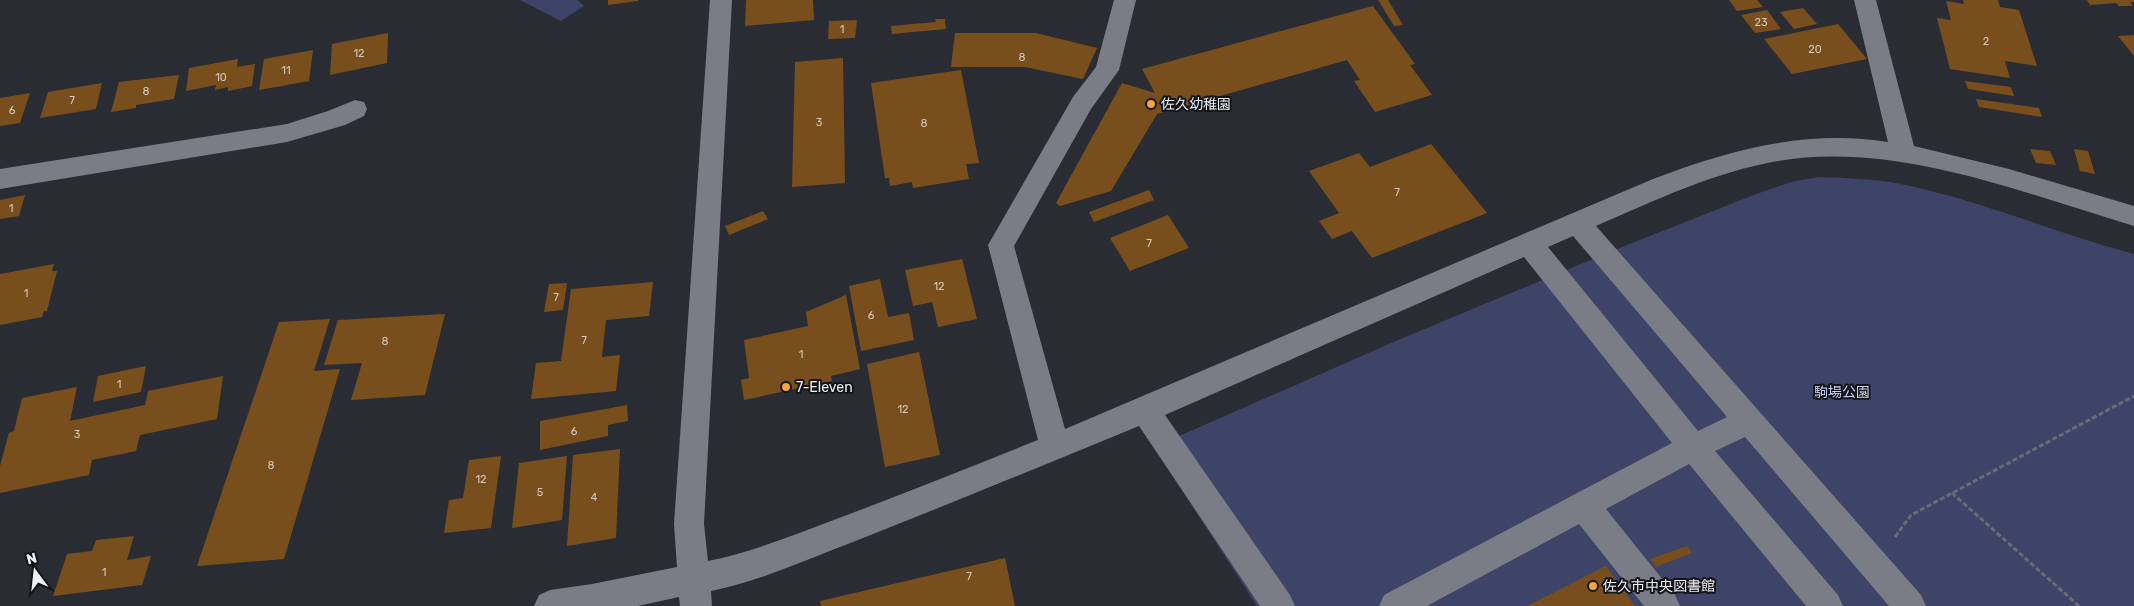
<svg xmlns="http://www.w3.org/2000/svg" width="2134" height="606" font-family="Rubik,'Noto Sans JP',sans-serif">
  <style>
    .green { fill: #3d4467 }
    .building { fill: #784f1c }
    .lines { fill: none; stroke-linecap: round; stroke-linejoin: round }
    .path { stroke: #6a6b73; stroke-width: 3; stroke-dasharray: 5 2.5; stroke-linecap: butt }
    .minor { fill: #7a7c86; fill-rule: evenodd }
    .poi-dot { fill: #f2a541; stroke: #131418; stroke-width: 2 }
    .labels { text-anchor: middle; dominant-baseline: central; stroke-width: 4; stroke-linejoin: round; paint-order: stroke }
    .number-label { font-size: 11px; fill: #d0c7bf }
    .poi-label { font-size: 14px; fill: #eeeff5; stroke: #131418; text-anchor: start }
    .park-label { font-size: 14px; fill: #cad3f3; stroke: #131418 }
  </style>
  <rect width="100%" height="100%" fill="#2a2c34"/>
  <!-- green -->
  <g class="green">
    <polygon points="520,0 577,0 584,6 561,21"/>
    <path d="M 1819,177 C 1848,178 1877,179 1906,185 C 1984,202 2057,233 2134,254 L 2134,606 L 1257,606 L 1154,447 L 1398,340 L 1622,247 L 1759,193 L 1791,182 Z"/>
  </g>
  <!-- building -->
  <g class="building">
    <polygon points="608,0 638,0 638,1 608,5"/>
    <polygon points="746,0 813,0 814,20 745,26"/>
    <polygon points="1378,0 1388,0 1403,25 1394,26"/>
    <polygon points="1729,0 1757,0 1763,7 1737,11"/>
    <polygon points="1963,0 1998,0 2000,7 2019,10 2037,66 2005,61 2010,78 1950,69 1937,18 1951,20 1946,1 1964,4"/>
    <polygon points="2087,0 2134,0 2134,2 2130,2 2133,6 2119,6 2116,3 2090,5"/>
    <polygon points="1373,6 1415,64 1410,65 1432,95 1375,112 1354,81 1360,80 1347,60 1157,114 1111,191 1060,206 1056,203 1122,83 1155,93 1142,69"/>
    <polygon points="1803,8 1817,24 1794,29 1780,12"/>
    <polygon points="1767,10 1781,29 1755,33 1741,15"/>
    <polygon points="935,19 945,19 946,29 892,34 891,26 936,22"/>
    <polygon points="857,20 855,38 828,39 829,21"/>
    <polygon points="1838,24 1867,59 1792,74 1764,39"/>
    <polygon points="388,33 387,63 330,75 332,44"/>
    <polygon points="955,33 1036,33 1097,48 1083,79 1025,67 951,67"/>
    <polygon points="2134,35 2134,56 2118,36"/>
    <polygon points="313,50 309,81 259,90 264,59"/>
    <polygon points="843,58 845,183 792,187 795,62"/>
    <polygon points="238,59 237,67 255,64 252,86 228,91 228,87 215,90 216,85 186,91 189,68"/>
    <polygon points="961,70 979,163 966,164 969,179 913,188 912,182 890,186 889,178 885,178 871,83"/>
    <polygon points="179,75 174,99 136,105 136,108 111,112 119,82"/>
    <polygon points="1965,81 2011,87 2014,96 1968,89"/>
    <polygon points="102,83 96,109 40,118 48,92"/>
    <polygon points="30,93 20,123 0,126 0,98"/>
    <polygon points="1976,99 2039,108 2042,117 1979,107"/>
    <polygon points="1431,144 1487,213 1372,258 1352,231 1332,239 1319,221 1339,213 1309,171 1359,153 1370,167"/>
    <polygon points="2030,149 2050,151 2056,165 2036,163"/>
    <polygon points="2074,149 2088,151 2095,174 2080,171"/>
    <polygon points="1149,190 1154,200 1094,222 1089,212"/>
    <polygon points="25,195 19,216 0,219 0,200"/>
    <polygon points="763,211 768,219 729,235 725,226"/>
    <polygon points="1168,215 1189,248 1130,271 1110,238"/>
    <polygon points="962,259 977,319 938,327 932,302 913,306 905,270"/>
    <polygon points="54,264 52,271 57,271 47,311 44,311 42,317 0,325 0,274"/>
    <polygon points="880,279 888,317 909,313 914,340 861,351 849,286"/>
    <polygon points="653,282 649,316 606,320 602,357 620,355 616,391 531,399 536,363 561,361 571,289"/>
    <polygon points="567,283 563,310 544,312 549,284"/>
    <polygon points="846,295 860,369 831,376 832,381 744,400 741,380 749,378 744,340 808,326 806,312"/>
    <polygon points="445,314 425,395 351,400 362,363 324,365 338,320"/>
    <polygon points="330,319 314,371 340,369 284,559 197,566 279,322"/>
    <polygon points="919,352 940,455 885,467 867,364"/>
    <polygon points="146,366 141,392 93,402 98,376"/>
    <polygon points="223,376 217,419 140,435 136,451 92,460 89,475 0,493 0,466 9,433 14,431 22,398 77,387 70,421 145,405 148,391"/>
    <polygon points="627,405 628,421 608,425 608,436 540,450 540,421"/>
    <polygon points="620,449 616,538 567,546 573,455"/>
    <polygon points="501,456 491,528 444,533 449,500 463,498 469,460"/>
    <polygon points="567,456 562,520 512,528 519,463"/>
    <polygon points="134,536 127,560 151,556 142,585 53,596 67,554 92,551 96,540"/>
    <polygon points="1687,546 1692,553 1656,567 1650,559"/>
    <polygon points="1005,558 1015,606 821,606 820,601"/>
    <polygon points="1606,566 1635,606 1527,606"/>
  </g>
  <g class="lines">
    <!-- path -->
    <g class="path">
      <polyline points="1952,493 2079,606"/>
      <polyline points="1895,537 1911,515 2134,396"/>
    </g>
    <!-- minor -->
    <g class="minor">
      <path d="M 710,0 L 732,0 L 704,524 L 708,561 C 753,552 796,534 839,518 C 906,493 972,466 1038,440 L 988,245 L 1073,97 L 1096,67 L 1114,0 L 1136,0 L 1119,70 L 1091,109 L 1014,246 L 1065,429 L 1653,179 C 1729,150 1806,129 1888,142 L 1854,0 L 1876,0 L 1914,146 L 2009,169 L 2134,206 L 2134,226 C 2023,193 1896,141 1778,161 C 1714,172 1656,200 1596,226 L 1921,595 L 1926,606 L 1889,606 L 1745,437 L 1715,451 L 1838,595 L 1843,606 L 1806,606 L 1689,464 L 1606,509 L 1675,595 L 1680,606 L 1644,606 L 1579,524 L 1427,606 L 1379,606 L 1384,595 L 1672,443 L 1524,257 L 1165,415 L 1290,595 L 1295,606 L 1260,606 L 1139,426 C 1046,464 952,503 858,540 C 810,558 761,581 711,591 L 712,606 L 680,606 L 679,597 L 638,606 L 534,606 L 539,595 L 550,590 L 592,584 L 677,567 L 674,524 ZM 1573,236 L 1727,417 L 1698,431 L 1548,247 Z"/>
      <polygon points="355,100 364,102 367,109 364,116 345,125 287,142 0,189 0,169 287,124 328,111"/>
    </g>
  </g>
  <!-- markers -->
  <g class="poi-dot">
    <circle cx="1151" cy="104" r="5"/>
    <circle cx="786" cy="387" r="5"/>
    <circle cx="1593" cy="586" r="5"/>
  </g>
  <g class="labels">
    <!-- number labels -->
    <g class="number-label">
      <text x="1761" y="22">23</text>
      <text x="842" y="29">1</text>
      <text x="1986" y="41">2</text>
      <text x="1815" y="49">20</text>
      <text x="359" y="53">12</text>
      <text x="1022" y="57">8</text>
      <text x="286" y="70">11</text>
      <text x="221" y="77">10</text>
      <text x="146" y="91">8</text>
      <text x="72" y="100">7</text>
      <text x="12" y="110">6</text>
      <text x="819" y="122">3</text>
      <text x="924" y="123">8</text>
      <text x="1397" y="192">7</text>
      <text x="11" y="208">1</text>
      <text x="1149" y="243">7</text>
      <text x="939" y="286">12</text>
      <text x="26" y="293">1</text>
      <text x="556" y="297">7</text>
      <text x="871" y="315">6</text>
      <text x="584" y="340">7</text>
      <text x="385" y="341">8</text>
      <text x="801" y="354">1</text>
      <text x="119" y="384">1</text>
      <text x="903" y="409">12</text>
      <text x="574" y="431">6</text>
      <text x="77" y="434">3</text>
      <text x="271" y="465">8</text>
      <text x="481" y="479">12</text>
      <text x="540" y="492">5</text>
      <text x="594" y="497">4</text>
      <text x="104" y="572">1</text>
      <text x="969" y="576">7</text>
    </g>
    <!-- poi labels -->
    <g class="poi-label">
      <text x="1161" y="104">佐久幼稚園</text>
      <text x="796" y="387">7-Eleven</text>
      <text x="1603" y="586">佐久市中央図書館</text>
    </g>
    <!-- park labels -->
    <g class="park-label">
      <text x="1842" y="392">駒場公園</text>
    </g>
  </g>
  <!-- north arrow -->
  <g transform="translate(35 571) rotate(345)" stroke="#131418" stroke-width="4" paint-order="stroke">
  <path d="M0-4L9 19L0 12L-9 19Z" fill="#eeeff5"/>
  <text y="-8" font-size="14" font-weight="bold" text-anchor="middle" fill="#eeeff5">N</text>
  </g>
</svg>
